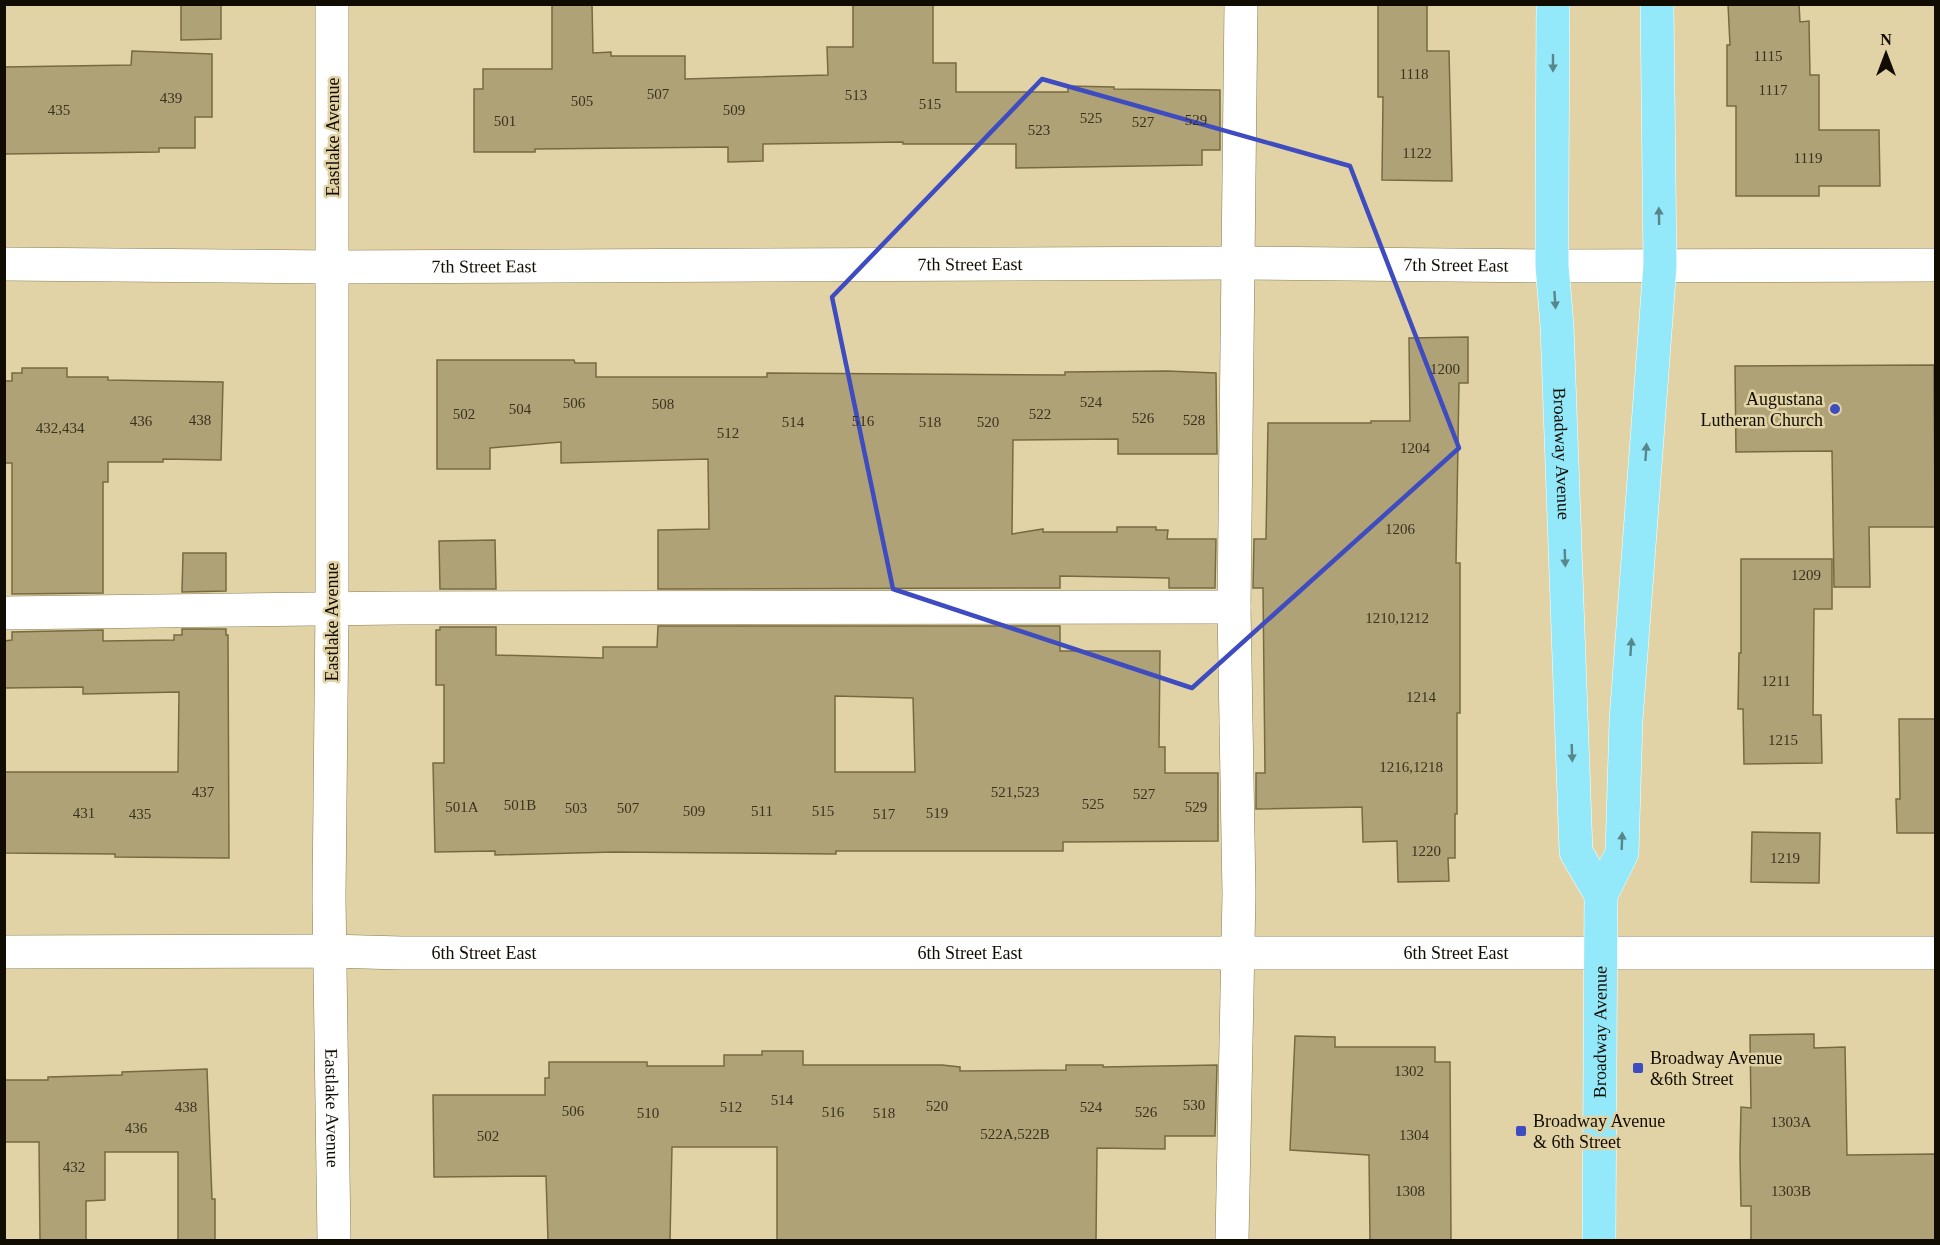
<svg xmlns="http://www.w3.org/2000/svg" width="1940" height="1245" font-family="Georgia,serif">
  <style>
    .building { fill: #b0a277; stroke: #776a41; stroke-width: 1.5; fill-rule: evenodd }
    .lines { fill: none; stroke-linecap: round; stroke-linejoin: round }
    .minor-casing { stroke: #897c52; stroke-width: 34 }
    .major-casing { stroke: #fff; stroke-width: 34 }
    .minor { stroke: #fff; stroke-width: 33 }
    .major { stroke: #93e9fa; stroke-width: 33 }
    .oneway { fill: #58868a }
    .marked { fill: none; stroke: #3e4cc0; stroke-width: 4.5; stroke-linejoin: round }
    .poi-dot { fill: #3e4cc0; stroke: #e2d3a7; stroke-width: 2 }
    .labels { text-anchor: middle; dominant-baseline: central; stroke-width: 5; stroke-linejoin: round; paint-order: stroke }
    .number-label { font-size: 15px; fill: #39321e }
    .street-label { font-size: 18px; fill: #110c01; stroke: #e2d3a7 }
    .poi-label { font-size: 18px; fill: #110c01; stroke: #e2d3a7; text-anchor: start }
  </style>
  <rect width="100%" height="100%" fill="#e2d3a7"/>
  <!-- building -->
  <g class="building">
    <polygon points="181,4 221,4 221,39 181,40"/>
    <polygon points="552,4 592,4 593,53 611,52 611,56 685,56 685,79 828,75 827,47 853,47 853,4 933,4 933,63 956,63 956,92 1068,92 1068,86 1114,87 1114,89 1220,90 1220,150 1202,150 1202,165 1016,168 1016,144 903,144 903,142 763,144 763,161 728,162 728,147 535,149 535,152 474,152 474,89 483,89 483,69 552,69"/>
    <polygon points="1378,4 1427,4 1427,51 1449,51 1452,181 1382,180 1383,97 1378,97"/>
    <polygon points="1728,4 1799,4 1800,22 1809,21 1810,75 1819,75 1819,130 1879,130 1880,186 1819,186 1819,196 1736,196 1736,106 1727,106 1727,45 1730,45"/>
    <polygon points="132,51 212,54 212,117 195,117 195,148 159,148 159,152 4,154 4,67 131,65"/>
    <polygon points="1468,337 1468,383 1459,383 1456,563 1460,563 1460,713 1457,713 1457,814 1455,814 1455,858 1448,858 1449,881 1398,882 1397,841 1363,842 1362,807 1256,809 1256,773 1265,773 1263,588 1253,588 1254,539 1266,539 1268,423 1371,423 1371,421 1410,421 1409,338"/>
    <polygon points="437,360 574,360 575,363 596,363 596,377 767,377 767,373 1065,375 1065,372 1167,371 1216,373 1217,454 1118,454 1118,439 1013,440 1012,534 1043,529 1043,532 1117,532 1117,527 1156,527 1156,530 1168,530 1167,539 1216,539 1215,588 1169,588 1169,578 1060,576 1060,588 658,589 658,530 709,529 708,459 561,463 561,442 490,448 490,469 437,469"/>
    <polygon points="1934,365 1935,527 1869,527 1870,587 1834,587 1832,451 1736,452 1735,366"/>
    <polygon points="22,368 67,368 67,377 108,377 108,380 223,382 221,460 163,459 163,462 108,462 108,482 103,482 103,593 12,594 12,463 4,463 4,381 12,381 12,373 22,373"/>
    <polygon points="495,540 496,589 440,589 439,541"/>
    <polygon points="183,553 226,553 226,591 182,592"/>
    <polygon points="1741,559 1832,559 1832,609 1814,609 1813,715 1821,715 1822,763 1744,764 1743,709 1738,709 1739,653 1741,653"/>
    <path d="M 658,626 L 1060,626 L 1060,651 L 1160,651 L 1159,747 L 1165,747 L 1165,773 L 1218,773 L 1218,841 L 1063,842 L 1063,851 L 836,851 L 836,854 L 614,852 L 495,855 L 495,851 L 435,852 L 433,763 L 444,763 L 444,685 L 436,685 L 436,630 L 440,630 L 440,627 L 496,627 L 496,655 L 603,658 L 603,647 L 657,647 ZM 835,696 L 913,698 L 915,772 L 835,772 Z"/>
    <polygon points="182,629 226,629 226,635 228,635 229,858 115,857 115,854 4,853 4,772 178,772 179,692 83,694 83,687 4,688 4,641 12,640 12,632 103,630 103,641 174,640 174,635 182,635"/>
    <polygon points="1899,719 1935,719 1935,833 1897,833 1896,799 1900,799"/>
    <polygon points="1752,832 1820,833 1819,883 1751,882"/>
    <polygon points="1814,1034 1814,1048 1845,1047 1847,1155 1935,1154 1935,1240 1751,1240 1751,1206 1741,1206 1740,1156 1741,1107 1751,1108 1750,1035"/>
    <polygon points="1295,1036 1335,1037 1335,1047 1435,1047 1435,1062 1450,1062 1451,1240 1370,1240 1369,1155 1290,1150"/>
    <polygon points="762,1051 803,1051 803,1065 942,1065 960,1067 960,1071 1066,1070 1066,1065 1103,1065 1103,1067 1217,1065 1215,1136 1165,1136 1165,1149 1097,1148 1096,1240 777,1240 777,1147 672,1147 670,1240 548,1240 546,1176 434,1177 433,1095 545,1095 545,1078 549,1078 549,1062 647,1062 647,1066 724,1066 724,1055 762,1055"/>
    <polygon points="207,1069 212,1199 215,1199 215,1240 178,1240 178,1152 105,1152 105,1200 86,1201 86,1240 40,1240 39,1142 4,1142 4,1080 48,1080 48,1077 122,1075 122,1072"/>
  </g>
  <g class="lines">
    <defs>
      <g id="minor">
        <path id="s1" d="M 332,4 L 332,608 L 329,898 L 334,1240"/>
        <path id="s2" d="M 4,264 L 333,267 L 1237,263 L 1552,266 L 1936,265"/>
        <polyline points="4,613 398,608 1234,607"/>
        <path id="s3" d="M 4,952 L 330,951 L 401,953 L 1936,953"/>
        <polyline points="1232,1240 1239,894 1234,607 1241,4"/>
      </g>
      <g id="major">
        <path id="s4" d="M 1553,4 L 1552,203 L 1552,266 L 1557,325 L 1576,852 L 1601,895"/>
        <path id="s5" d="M 1599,1240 L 1601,895 L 1622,853 L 1626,720 L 1660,265 L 1657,4"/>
      </g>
    </defs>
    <!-- minor casing -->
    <use href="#minor" class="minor-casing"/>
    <!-- major casing -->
    <use href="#major" class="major-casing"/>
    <!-- minor -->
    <use href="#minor" class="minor"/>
    <!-- major -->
    <use href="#major" class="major"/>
  </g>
  <!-- one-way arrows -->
  <defs><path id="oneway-solid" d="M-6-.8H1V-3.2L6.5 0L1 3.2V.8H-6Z" transform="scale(1.5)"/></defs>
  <g class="oneway">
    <use href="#oneway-solid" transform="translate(1553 63) rotate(90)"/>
    <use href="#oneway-solid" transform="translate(1659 216) rotate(-91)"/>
    <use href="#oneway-solid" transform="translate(1555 300) rotate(86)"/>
    <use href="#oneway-solid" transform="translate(1646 452) rotate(-86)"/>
    <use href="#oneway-solid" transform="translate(1565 558) rotate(88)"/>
    <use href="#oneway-solid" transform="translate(1631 647) rotate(-86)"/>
    <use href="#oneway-solid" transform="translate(1572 753) rotate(88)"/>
    <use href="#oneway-solid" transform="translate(1622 841) rotate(-88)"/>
  </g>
  <!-- marked area -->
  <path class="marked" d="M 1042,79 L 1350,166 L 1459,448 L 1192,688 L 893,589 L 832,297 Z"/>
  <!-- markers -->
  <g class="poi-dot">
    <circle cx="1835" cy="409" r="6"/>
    <rect x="1632" y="1062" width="12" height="12" rx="3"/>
    <rect x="1515" y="1125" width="12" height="12" rx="3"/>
  </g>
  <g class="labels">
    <!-- number labels -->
    <g class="number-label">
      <text x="1768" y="56">1115</text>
      <text x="1414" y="74">1118</text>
      <text x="1773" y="90">1117</text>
      <text x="658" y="94">507</text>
      <text x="856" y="95">513</text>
      <text x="171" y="98">439</text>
      <text x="582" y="101">505</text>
      <text x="930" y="104">515</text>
      <text x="59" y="110">435</text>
      <text x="734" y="110">509</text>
      <text x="1091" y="118">525</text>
      <text x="1196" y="120">529</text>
      <text x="505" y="121">501</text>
      <text x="1143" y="122">527</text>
      <text x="1039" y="130">523</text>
      <text x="1417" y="153">1122</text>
      <text x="1808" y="158">1119</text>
      <text x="1445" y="369">1200</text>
      <text x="1091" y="402">524</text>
      <text x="574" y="403">506</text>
      <text x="663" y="404">508</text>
      <text x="520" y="409">504</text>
      <text x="464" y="414">502</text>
      <text x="1040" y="414">522</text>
      <text x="1143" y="418">526</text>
      <text x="200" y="420">438</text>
      <text x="1194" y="420">528</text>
      <text x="141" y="421">436</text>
      <text x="863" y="421">516</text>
      <text x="793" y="422">514</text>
      <text x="930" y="422">518</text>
      <text x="988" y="422">520</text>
      <text x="60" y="428">432,434</text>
      <text x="728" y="433">512</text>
      <text x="1415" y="448">1204</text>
      <text x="1400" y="529">1206</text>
      <text x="1806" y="575">1209</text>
      <text x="1397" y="618">1210,1212</text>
      <text x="1776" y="681">1211</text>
      <text x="1421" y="697">1214</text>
      <text x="1783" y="740">1215</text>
      <text x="1411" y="767">1216,1218</text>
      <text x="203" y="792">437</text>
      <text x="1015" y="792">521,523</text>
      <text x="1144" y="794">527</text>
      <text x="1093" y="804">525</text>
      <text x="520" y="805">501B</text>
      <text x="462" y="807">501A</text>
      <text x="1196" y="807">529</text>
      <text x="576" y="808">503</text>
      <text x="628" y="808">507</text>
      <text x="694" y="811">509</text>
      <text x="762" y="811">511</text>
      <text x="823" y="811">515</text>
      <text x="84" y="813">431</text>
      <text x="937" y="813">519</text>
      <text x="140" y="814">435</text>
      <text x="884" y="814">517</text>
      <text x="1426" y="851">1220</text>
      <text x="1785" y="858">1219</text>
      <text x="1409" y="1071">1302</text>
      <text x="782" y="1100">514</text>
      <text x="1194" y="1105">530</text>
      <text x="937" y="1106">520</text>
      <text x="186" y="1107">438</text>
      <text x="731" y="1107">512</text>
      <text x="1091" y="1107">524</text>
      <text x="573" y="1111">506</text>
      <text x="833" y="1112">516</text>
      <text x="1146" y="1112">526</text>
      <text x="648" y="1113">510</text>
      <text x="884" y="1113">518</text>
      <text x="1791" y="1122">1303A</text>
      <text x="136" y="1128">436</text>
      <text x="1015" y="1134">522A,522B</text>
      <text x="1414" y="1135">1304</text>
      <text x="488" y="1136">502</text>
      <text x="74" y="1167">432</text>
      <text x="1410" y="1191">1308</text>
      <text x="1791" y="1191">1303B</text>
    </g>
    <!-- street labels -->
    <g class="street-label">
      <text transform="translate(333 137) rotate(-90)">Eastlake Avenue</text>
      <text stroke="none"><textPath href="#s2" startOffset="966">7th Street East</textPath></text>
      <text stroke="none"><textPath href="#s2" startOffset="1452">7th Street East</textPath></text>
      <text stroke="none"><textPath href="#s2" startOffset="480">7th Street East</textPath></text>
      <text stroke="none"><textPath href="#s4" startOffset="450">Broadway Avenue</textPath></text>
      <text transform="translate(332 622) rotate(-90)">Eastlake Avenue</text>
      <text stroke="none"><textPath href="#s3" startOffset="480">6th Street East</textPath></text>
      <text stroke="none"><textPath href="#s3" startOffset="966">6th Street East</textPath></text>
      <text stroke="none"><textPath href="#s3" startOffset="1452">6th Street East</textPath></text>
      <text stroke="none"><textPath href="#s5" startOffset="208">Broadway Avenue</textPath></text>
      <text stroke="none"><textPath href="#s1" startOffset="1104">Eastlake Avenue</textPath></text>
    </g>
    <!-- poi labels -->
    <g class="poi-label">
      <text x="1823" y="399" text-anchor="end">Augustana<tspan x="1823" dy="21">Lutheran Church</tspan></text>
      <text x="1650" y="1058">Broadway Avenue<tspan x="1650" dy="21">&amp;6th Street</tspan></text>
      <text x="1533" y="1121">Broadway Avenue<tspan x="1533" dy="21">&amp; 6th Street</tspan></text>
    </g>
  </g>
  <!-- border -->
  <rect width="1940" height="1245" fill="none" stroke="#110c01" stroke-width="12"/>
  <!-- north arrow -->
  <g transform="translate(1886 54)" stroke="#e2d3a7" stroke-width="4.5" paint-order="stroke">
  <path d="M0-4.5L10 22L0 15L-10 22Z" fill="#110c01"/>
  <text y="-9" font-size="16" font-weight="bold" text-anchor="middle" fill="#110c01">N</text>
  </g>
</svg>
